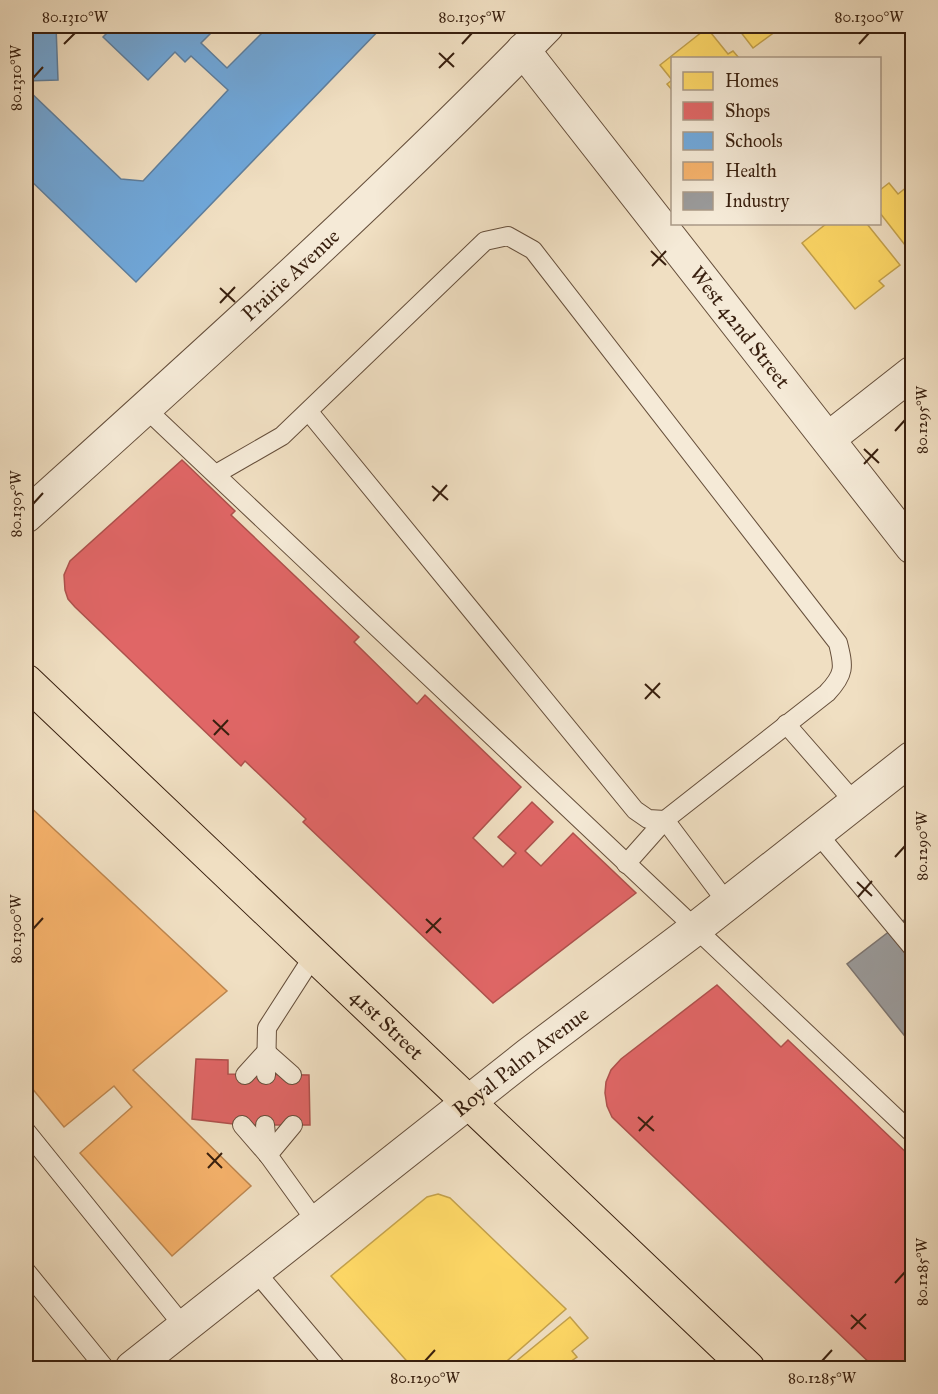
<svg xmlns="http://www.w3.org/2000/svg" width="938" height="1394" font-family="'IM FELL Great Primer',serif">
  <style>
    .homes { fill: #ffd966; stroke: #c3a14c; stroke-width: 1.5 }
    .shops { fill: #e06666; stroke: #ae514c; stroke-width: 1.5 }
    .schools { fill: #6fa8dc; stroke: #5e7f9e; stroke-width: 1.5 }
    .health { fill: #f6b26b; stroke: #bd864f; stroke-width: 1.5 }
    .industry { fill: #999; stroke: #7c746f; stroke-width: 1.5 }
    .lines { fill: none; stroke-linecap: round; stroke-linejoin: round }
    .lane-casing { stroke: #664f3b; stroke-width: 20 }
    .street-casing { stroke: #664f3b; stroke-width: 35 }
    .primary-casing { stroke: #381f0e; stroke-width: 35 }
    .lane { stroke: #f5ead7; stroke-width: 18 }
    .street { stroke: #f5ead7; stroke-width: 33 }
    .primary { stroke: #f0dfc2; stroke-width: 33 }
    .ticks { fill: none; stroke: #381f0e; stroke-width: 2 }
    .labels { text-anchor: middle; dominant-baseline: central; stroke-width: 6; stroke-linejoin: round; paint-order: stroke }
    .street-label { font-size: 21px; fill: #381f0e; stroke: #f5ead7 }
    .neatline { fill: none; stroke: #381f0e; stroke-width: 2 }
    .ticks-label { font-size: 15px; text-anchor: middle; fill: #381f0e }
  </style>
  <rect width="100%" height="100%" fill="#f0dfc2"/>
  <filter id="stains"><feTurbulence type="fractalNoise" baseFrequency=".00333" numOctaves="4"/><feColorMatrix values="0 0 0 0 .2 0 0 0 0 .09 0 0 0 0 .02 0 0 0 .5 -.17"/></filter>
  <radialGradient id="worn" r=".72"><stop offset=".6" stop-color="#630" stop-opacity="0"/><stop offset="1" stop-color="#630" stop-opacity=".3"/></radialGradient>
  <!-- homes -->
  <g class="homes">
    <polygon points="736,26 783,26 753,48"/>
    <polygon points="707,28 728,54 733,51 739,58 672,58 672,90 667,84 672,80 660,65"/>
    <polygon points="889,183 898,194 912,183 912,254 880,213 880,190"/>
    <polygon points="826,224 867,224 900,265 879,281 884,286 855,309 802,243"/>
    <polygon points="438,1194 450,1198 566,1309 499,1368 413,1368 331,1276 427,1197"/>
    <polygon points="570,1317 588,1338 572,1351 577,1357 570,1362 576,1368 508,1368"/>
  </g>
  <!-- shops -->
  <g class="shops">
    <polygon points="182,460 235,511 231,515 359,637 354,642 417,704 425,695 521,787 473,838 503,867 516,853 498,837 532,802 553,822 525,851 541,866 573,833 636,893 493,1003 303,822 306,819 245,761 241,766 75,607 68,599 65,590 64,575 70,561"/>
    <polygon points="717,985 781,1047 788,1040 912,1158 912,1368 875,1368 612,1117 607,1106 605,1093 606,1082 611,1070 621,1059"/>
    <polygon points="196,1059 228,1060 228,1074 309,1075 310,1125 242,1125 192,1119"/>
  </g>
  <!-- schools -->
  <g class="schools">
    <polygon points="26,26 56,26 58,80 26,81"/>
    <polygon points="114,26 218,26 201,43 227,68 269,26 383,26 136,282 26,176 26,88 121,179 143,181 228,90 191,56 185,62 175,52 148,80 103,37"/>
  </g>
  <!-- health -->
  <polygon class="health" points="26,803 227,991 133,1070 251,1186 172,1256 80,1153 132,1107 114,1086 64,1127 26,1081"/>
  <!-- industry -->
  <polygon class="industry" points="912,914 912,1045 847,964"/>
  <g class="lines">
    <defs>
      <g id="lane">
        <polyline points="145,408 912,1133"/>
        <polyline points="309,412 635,810 648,819 665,820 728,904"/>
        <path d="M 216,474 L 282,436 L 485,241 L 508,236 L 533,250 L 838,643 C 844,667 845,674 827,693 L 665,820 L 626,864"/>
        <polyline points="786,724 856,804"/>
        <polyline points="818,834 912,947"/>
        <polyline points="245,1075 266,1052 292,1075"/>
        <polyline points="266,1075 267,1028 314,955"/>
        <polyline points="242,1125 268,1155 317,1223"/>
        <polyline points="265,1125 268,1155"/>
        <polyline points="26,1131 185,1328"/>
        <polyline points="268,1155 293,1125"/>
        <polyline points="26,1271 105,1368"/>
        <polyline points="256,1272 337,1368"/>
      </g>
      <g id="street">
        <path id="s1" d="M 523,50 L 912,547"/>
        <polyline points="828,439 912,373"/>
        <path id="s2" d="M 26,516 C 203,356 381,197 547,26"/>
        <path id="s3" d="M 132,1368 L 528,1055 L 695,929 L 912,758"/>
      </g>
      <g id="primary">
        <path id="s4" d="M 26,681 L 748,1368"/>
      </g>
    </defs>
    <!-- lane casing -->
    <use href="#lane" class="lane-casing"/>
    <!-- street casing -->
    <use href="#street" class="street-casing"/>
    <!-- primary casing -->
    <use href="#primary" class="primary-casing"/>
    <!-- lane -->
    <use href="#lane" class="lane"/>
    <!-- street -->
    <use href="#street" class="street"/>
    <!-- primary -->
    <use href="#primary" class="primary"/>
  </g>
  <!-- ticks -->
  <path class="ticks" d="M 64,44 L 75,33M 462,44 L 472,33M 859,44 L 869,33M 439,53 L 454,67M 439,68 L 454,53M 33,78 L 43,67M 651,251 L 666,265M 652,266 L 666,251M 220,288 L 235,302M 220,303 L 235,287M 895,431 L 905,420M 864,449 L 879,463M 864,464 L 878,449M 432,486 L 448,500M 433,501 L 447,485M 33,504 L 43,493M 645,684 L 660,698M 645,699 L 660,683M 213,720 L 229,735M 214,735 L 228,720M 895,857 L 905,846M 857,882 L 872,896M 858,897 L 872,881M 426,919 L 441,933M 33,929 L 43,918M 426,933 L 441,918M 638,1117 L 654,1131M 639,1131 L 653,1116M 207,1153 L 222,1168M 208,1168 L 222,1153M 895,1283 L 905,1272M 851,1315 L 866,1329M 851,1329 L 866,1314M 425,1361 L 435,1350M 822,1361 L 832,1350"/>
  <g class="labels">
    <!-- street labels -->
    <g class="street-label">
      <text stroke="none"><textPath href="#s2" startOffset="358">Prairie Avenue</textPath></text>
      <text stroke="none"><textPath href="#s1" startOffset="352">West 42nd Street</textPath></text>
      <text stroke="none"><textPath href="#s4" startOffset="498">41st Street</textPath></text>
      <text stroke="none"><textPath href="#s3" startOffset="495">Royal Palm Avenue</textPath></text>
    </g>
  </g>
  <!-- margin -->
  <rect width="938" height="1394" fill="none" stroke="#f0dfc2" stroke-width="66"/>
  <!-- legend -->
  <rect x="671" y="57" width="210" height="168" fill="#f5ead7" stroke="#a99987" stroke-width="1.5"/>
  <rect x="683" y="72" width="30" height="18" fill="#ffd966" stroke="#a99987" stroke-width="1.5"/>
  <text x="725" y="87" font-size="18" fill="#381f0e">Homes</text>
  <rect x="683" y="102" width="30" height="18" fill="#e06666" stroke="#a99987" stroke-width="1.5"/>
  <text x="725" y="117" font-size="18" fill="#381f0e">Shops</text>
  <rect x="683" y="132" width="30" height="18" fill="#6fa8dc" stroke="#a99987" stroke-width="1.5"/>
  <text x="725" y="147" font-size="18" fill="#381f0e">Schools</text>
  <rect x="683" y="162" width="30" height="18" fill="#f6b26b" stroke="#a99987" stroke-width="1.5"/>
  <text x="725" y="177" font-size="18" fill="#381f0e">Health</text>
  <rect x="683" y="192" width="30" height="18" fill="#999999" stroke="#a99987" stroke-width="1.5"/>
  <text x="725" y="207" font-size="18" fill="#381f0e">Industry</text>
  <rect x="33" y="33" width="872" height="1328" class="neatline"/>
  <g class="ticks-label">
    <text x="75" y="22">80.1310°W</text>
    <text x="472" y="22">80.1305°W</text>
    <text x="869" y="22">80.1300°W</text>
    <text transform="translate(16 78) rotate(-90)" y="5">80.1310°W</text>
    <text transform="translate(922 420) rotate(-90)" y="5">80.1295°W</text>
    <text transform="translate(16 504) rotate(-90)" y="5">80.1305°W</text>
    <text transform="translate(922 846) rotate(-90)" y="5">80.1290°W</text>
    <text transform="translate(16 929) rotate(-90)" y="5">80.1300°W</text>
    <text transform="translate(922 1272) rotate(-90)" y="5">80.1285°W</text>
    <text x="425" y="1383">80.1290°W</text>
    <text x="822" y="1383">80.1285°W</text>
  </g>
  <rect width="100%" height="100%" filter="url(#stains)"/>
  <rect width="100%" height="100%" fill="url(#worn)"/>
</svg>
